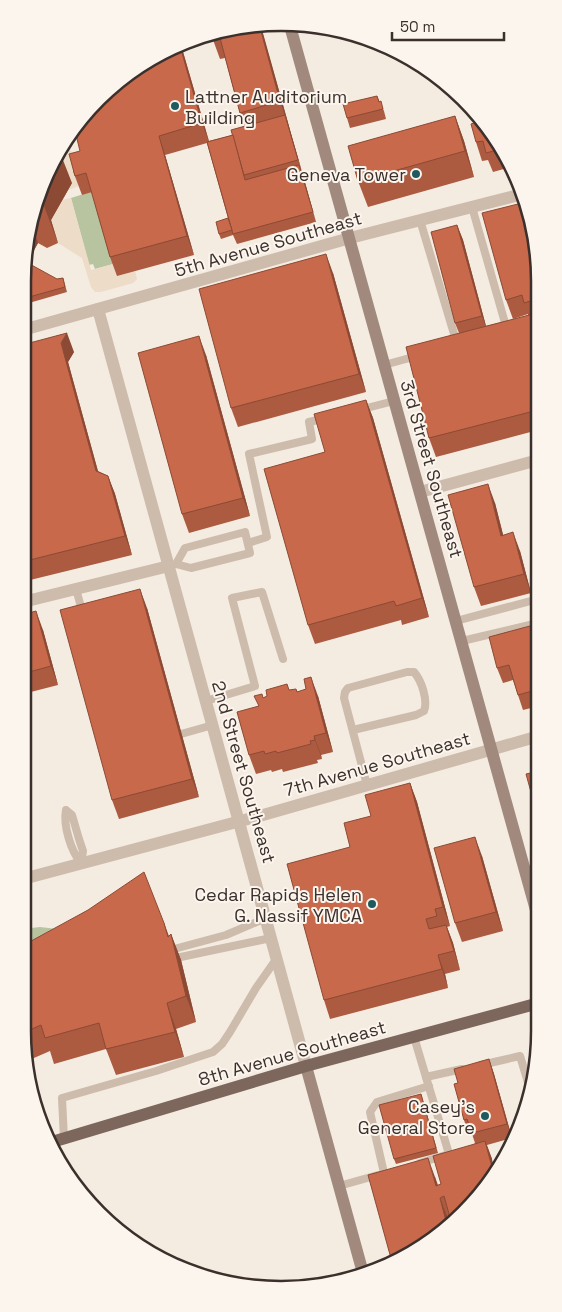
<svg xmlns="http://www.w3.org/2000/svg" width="562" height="1312" font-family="'Space Grotesk',sans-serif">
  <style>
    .green { fill: #b8c4a0 }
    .plaza { fill: #ecdcc8 }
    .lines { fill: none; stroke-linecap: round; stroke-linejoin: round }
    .lane { stroke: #cdbbac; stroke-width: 8 }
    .street { stroke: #cdbbac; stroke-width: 12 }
    .secondary { stroke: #a18a7d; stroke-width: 12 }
    .primary { stroke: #7d675c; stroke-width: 12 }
    .wall { fill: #ac5a40 }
    .shaded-wall { fill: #8c4a34 }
    .building { fill: #c8694b; stroke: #8c4a34 }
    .poi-dot { fill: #1f5a5e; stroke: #fbf5ee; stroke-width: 2 }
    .labels { text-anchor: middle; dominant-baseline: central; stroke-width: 4; stroke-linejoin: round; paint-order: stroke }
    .poi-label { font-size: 18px; fill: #3b302b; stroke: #fbf5ee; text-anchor: end }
    .street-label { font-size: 18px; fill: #3b302b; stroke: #fbf5ee }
    .rim { fill: none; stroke: #3b302b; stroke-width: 2.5 }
  </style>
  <rect width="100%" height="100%" fill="#f4ebe1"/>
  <!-- green -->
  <g class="green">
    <polygon points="93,191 113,264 95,269 93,264 89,265 71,198"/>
    <polygon points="40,927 57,929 23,946 23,929"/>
  </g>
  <!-- plaza -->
  <g class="plaza">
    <polygon points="66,147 77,156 79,186 69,190 71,183 71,181 52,170"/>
    <polygon points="71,198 91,270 113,264 135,271 137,279 133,283 101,292 95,292 91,287 82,258 58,243 51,220 62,200"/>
  </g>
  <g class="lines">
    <!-- lane -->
    <g class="lane">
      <polyline points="472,207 507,330"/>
      <polyline points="420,220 457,344"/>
      <polyline points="384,365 417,356"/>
      <polyline points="359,410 394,401"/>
      <polyline points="248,543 267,537 249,454 312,439 309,422 326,418"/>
      <polyline points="169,566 176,564 191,568 250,553 245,532 185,548 176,564"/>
      <polyline points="76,589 83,614"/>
      <polyline points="456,621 538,599"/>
      <polyline points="462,641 538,623"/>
      <polyline points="206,701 255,686 232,598 262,592 283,659"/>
      <path d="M 353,730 L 416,715 L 424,711 C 428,701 422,681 414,672 L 407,672 L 348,688 L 345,692 L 344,698 L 367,785"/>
      <polyline points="174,736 213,725"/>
      <path d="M 66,810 L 72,815 L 79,839 L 83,851 L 81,863 C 71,851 63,826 66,810 Z"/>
      <polyline points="526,874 539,871"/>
      <polyline points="174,949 226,935 266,918"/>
      <polyline points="176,958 271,938"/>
      <polyline points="414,1037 449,1154 420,1163"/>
      <polyline points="481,1065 520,1056 530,1089"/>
      <polyline points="426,1077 462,1069"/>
      <polyline points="64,1139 62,1098 156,1071 213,1052 222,1044 230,1032 256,988 277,958"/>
      <polyline points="384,1173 370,1112 377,1102 429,1086"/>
      <polyline points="339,1186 378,1175"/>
    </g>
    <!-- street -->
    <g class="street">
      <polyline points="98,309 306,1066"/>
      <polyline points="23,330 350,238 523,194"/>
      <polyline points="420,492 538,460"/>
      <polyline points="23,602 169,566"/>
      <polyline points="23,879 263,815 539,736"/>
    </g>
    <!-- secondary -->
    <g class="secondary">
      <polyline points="290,26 539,921"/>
      <polyline points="306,1066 363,1273"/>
    </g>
    <!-- primary -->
    <polyline class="primary" points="52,1142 306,1066 539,1003"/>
  </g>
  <!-- wall -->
  <g class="wall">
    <polygon points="260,24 316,222 237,244 233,235 221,239 219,234 228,218 207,143 165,155 194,255 117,276 110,257 92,192 82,195 73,171 80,151 181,45 209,141 233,135 245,126 240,113 225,58 220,59 212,37"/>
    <polygon points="377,96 384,111 386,119 350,128 347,118"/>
    <polygon points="455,116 464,141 474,177 368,207 358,181"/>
    <polygon points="486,123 511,167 493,172 488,160 482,161 476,142"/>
    <polygon points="72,183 51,220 58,243 47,248 38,243 28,261 26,262 36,198"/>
    <polygon points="522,203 529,221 537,251 538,430 436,457 429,438 459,333 455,323 457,225 463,240 486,326 528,316 528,314 513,319 506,300"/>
    <polygon points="333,273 366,392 238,427 231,408"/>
    <polygon points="63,278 67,292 22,305 22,281 57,279"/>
    <polygon points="22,345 74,352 68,362 98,471 108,476 115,494 132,555 22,582"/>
    <polygon points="206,355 250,516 189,533 182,514"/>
    <polygon points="366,400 373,418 429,617 402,625 401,620 315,644 308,625 325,452"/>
    <polygon points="495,503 503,535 520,551 531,593 481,606 474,587"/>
    <polygon points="147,608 199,797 119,819 112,800"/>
    <polygon points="22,615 43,630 58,685 23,694 28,720 22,722"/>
    <polygon points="536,643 538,643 539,706 523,710 513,680 503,683 497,668"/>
    <polygon points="289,690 318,696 333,752 321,755 322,759 317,760 318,763 283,772 282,769 272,772 271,770 256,774 249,755 258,706 263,698"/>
    <polygon points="410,783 417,802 450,926 447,927 453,943 460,970 445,974 448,988 330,1019 324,1000 371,816"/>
    <polygon points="482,856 503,931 462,942 455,923"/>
    <polygon points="164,923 169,936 171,934 181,960 196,1022 176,1029 184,1057 116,1075 106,1049 54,1064 50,1051 27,1061 22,1031"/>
    <polygon points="489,1059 494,1074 512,1138 487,1145 492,1159 450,1216 447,1216 410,1255 435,1177 438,1185 441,1184 475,1143 472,1134 469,1135 464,1120 458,1083"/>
    <polygon points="421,1094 438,1153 396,1164 394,1159"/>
  </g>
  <!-- shaded-wall -->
  <g class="shaded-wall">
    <polygon points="259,24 260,24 261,26 287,119 290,130 303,175 298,160 285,116 280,101"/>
    <polygon points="181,45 209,142 202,123 180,46"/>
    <polygon points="455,116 464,141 474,177 465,151"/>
    <polygon points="159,136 165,155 194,255 187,236"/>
    <polygon points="61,155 72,183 51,220 58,243 44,206 40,191"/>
    <polygon points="299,165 303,175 316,222 313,212"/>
    <polygon points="522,203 529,221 537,251 537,257"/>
    <polygon points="32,224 38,243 28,261 27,256"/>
    <polygon points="457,225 463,240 487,330 482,316"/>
    <polygon points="326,254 333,273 366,392 359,374"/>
    <polygon points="67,333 74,352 68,362 103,490 96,471 61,343"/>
    <polygon points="199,336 206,355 250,516 243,498"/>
    <polygon points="366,400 373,418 429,617 422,598"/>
    <polygon points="108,476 115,494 132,555 125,536"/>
    <polygon points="488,484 495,503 508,554 501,536"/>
    <polygon points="513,532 520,551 531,593 524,574"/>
    <polygon points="140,589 147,608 199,797 192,779"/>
    <polygon points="36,611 43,630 58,685 51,666"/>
    <polygon points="311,677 318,696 333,752 326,733"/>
    <polygon points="22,694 23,694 28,720 22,704"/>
    <polygon points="314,736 321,755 322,759 315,740"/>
    <polygon points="410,783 417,802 450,926 443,907"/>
    <polygon points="475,837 482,856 503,931 496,912"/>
    <polygon points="446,925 453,943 460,970 454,951"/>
    <polygon points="171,934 181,960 196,1022 186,996"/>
    <polygon points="438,955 445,974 448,988 442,969"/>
    <polygon points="167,1003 176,1029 184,1057 175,1032"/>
    <polygon points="489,1059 494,1074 512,1138 507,1124"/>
    <polygon points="485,1141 492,1159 494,1169 493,1171"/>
    <polygon points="428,1158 435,1177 441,1197 436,1186"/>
    <polygon points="440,1198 447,1216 448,1223 447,1225"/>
  </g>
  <!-- building -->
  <g class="building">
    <polygon points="259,24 280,101 240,113 220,38 213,40 212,37"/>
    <polygon points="180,46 202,123 159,136 187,236 110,257 86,173 75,176 69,154 80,151 75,131 87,110 167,49"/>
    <polygon points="377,96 379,102 381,101 383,109 347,118 343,104"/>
    <polygon points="475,113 486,123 501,149 486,153 483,141 476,142 471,124 477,122"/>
    <polygon points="285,115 298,160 244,175 231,130"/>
    <polygon points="455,116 465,151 358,181 348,146"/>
    <polygon points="233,135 245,180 299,165 313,212 233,234 207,142"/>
    <polygon points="40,191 44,206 34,211 36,198"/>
    <polygon points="522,203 537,257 537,299 524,303 522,295 506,300 482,213"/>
    <polygon points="228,218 232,230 219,234 216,222"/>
    <polygon points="457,225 482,316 455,323 431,232"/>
    <polygon points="326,254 359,374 231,408 199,289"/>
    <polygon points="26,262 57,279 63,278 65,287 22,299 22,281"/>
    <polygon points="537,313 538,410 429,438 406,347"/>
    <polygon points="67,333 61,343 96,471 108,476 125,536 22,562 22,345"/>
    <polygon points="199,336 243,498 182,514 138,353"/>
    <polygon points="366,400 422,598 396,606 394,601 308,625 264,469 325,452 314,414"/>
    <polygon points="488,484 501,536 513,532 524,574 474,587 448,495"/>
    <polygon points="140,589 192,779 112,800 60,610"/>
    <polygon points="36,611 51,666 22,674 22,615"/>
    <polygon points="530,626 535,644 538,643 539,689 518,695 509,665 497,668 489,637"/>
    <polygon points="311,677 326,733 314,736 315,740 310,741 311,744 277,753 276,751 265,754 264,751 249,755 237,712 259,706 254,696 262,694 263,698 267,696 266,690 287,684 289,690 296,689 297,692 306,689 304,679"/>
    <polygon points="539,771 539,821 526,774"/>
    <polygon points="410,783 443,907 435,909 437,916 426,919 429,929 446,925 454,951 438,955 442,969 324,1000 287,864 350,847 344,823 371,816 365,795"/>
    <polygon points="475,837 496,912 455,923 434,848"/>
    <polygon points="144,872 164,923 168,937 171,934 186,996 167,1003 175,1032 106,1049 99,1023 45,1038 41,1025 23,1033 22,946 88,910"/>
    <polygon points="489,1059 507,1124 472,1133 467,1119 464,1120 454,1084 458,1083 454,1069"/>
    <polygon points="421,1094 436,1148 394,1159 379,1105"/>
    <polygon points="485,1141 493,1171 476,1201 451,1221 444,1196 440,1198 447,1225 410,1255 392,1262 368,1175 428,1158 436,1186 441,1184 433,1156"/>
  </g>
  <!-- markers -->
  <g class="poi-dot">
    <circle cx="175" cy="106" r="5"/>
    <circle cx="416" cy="174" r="5"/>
    <circle cx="372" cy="904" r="5"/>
    <circle cx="485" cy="1116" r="5"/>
  </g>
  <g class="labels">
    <!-- poi labels -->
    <g class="poi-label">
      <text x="185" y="96" text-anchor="start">Lattner Auditorium<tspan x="185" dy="21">Building</tspan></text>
      <text x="406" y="174">Geneva Tower</text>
      <text x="362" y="894">Cedar Rapids Helen<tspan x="362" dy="21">G. Nassif YMCA</tspan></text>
      <text x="475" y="1106">Casey's<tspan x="475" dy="21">General Store</tspan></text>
    </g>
    <!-- street labels -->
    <g class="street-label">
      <text transform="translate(268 244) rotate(-16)">5th Avenue Southeast</text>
      <text transform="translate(432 469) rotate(74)">3rd Street Southeast</text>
      <text transform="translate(377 764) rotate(-16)">7th Avenue Southeast</text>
      <text transform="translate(244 772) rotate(74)">2nd Street Southeast</text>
      <text transform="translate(292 1053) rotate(-16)">8th Avenue Southeast</text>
    </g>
  </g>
  <!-- crop -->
  <path d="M0 0H562V1312H0ZM281 31H281A250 250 0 0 1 531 281V1031A250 250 0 0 1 281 1281H281A250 250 0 0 1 31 1031V281A250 250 0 0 1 281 31Z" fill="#fbf5ee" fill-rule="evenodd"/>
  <path class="rim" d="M281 31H281A250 250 0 0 1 531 281V1031A250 250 0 0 1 281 1281H281A250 250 0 0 1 31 1031V281A250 250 0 0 1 281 31Z"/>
  <!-- scale -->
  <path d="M392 32v8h112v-8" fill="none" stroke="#3b302b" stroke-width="2.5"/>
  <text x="400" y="32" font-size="15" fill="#3b302b" stroke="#fbf5ee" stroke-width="4" paint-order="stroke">50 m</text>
</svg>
